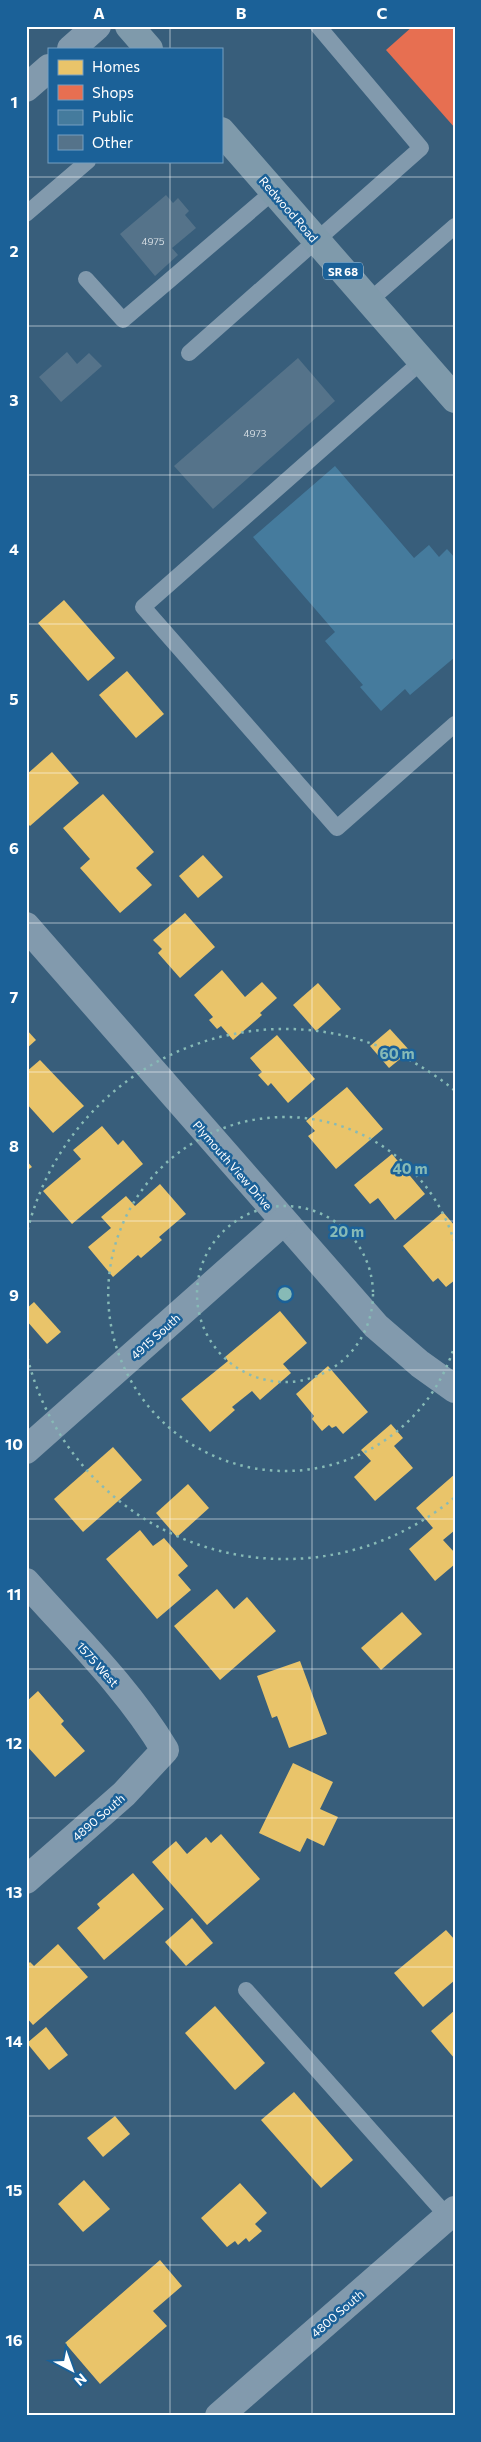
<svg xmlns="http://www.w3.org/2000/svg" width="481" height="2442" font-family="Commissioner,sans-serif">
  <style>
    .homes { fill: #e9c46a }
    .shops { fill: #e76f51 }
    .public { fill: #457b9d }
    .building { fill: #55738a }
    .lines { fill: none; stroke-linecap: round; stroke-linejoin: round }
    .service { stroke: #829aad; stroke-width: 16 }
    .minor { stroke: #829aad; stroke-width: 28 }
    .tertiary { stroke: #829aad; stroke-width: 28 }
    .primary { stroke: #7f9aab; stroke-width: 28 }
    .grid { fill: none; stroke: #fff; stroke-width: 1; stroke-opacity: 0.55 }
    .ring { fill: none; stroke: #87bab6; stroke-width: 2.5; stroke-dasharray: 2.5 5 }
    .labels { text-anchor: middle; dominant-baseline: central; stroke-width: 5; stroke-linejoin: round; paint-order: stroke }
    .number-label { font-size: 10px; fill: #d4dce2 }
    .shield { fill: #1b6198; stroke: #bbd0e0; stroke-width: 1 }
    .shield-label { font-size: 11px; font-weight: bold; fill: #fff }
    .street-label { font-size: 12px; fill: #fff; stroke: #1b6198 }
    .centre { fill: #87bab6; stroke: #1b6198; stroke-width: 2.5 }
    .ring-label { font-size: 15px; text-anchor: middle; font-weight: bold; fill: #87bab6; stroke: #1b6198; stroke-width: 5; stroke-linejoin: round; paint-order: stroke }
    .neatline { fill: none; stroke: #fff; stroke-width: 2 }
    .grid-label { font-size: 16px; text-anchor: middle; font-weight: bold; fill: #fff }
  </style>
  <rect width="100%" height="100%" fill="#385e7b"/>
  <!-- homes -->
  <g class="homes">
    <polygon points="64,600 115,658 88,681 38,623"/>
    <polygon points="127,671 164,714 136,738 99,695"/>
    <polygon points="52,752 79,783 30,826 26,822 26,775"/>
    <polygon points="103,794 154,852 136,868 152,885 120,913 80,868 90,859 63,828"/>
    <polygon points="203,855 223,877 198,898 179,876"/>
    <polygon points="185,913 215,947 180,978 158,953 162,949 153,940"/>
    <polygon points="222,970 245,997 262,982 277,998 260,1013 262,1015 233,1040 221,1026 217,1029 209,1020 213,1017 194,995"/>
    <polygon points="318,983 341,1009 316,1031 293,1005"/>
    <polygon points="26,1029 36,1040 26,1049"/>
    <polygon points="390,1029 410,1051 389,1068 370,1046"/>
    <polygon points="277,1035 315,1079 288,1103 271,1083 268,1086 258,1075 262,1072 250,1058"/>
    <polygon points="40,1060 84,1106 53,1133 26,1103 26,1072"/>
    <polygon points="347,1087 383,1129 336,1169 308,1136 315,1131 306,1121"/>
    <polygon points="102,1126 118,1145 123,1140 143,1164 72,1224 43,1191 81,1159 73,1150"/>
    <polygon points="392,1154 425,1194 395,1220 378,1198 370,1204 354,1185"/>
    <polygon points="26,1160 32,1167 26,1171"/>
    <polygon points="160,1184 186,1214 159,1237 162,1240 141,1258 138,1255 113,1277 88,1247 111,1228 101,1217 126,1196 135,1206"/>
    <polygon points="443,1212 455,1226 455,1280 446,1287 438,1278 433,1282 403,1246"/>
    <polygon points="34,1302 61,1332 47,1344 26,1320 26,1309"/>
    <polygon points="280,1311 307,1343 283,1364 291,1373 260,1400 252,1391 232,1407 235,1410 210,1432 181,1399 228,1361 225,1357"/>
    <polygon points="328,1366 368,1412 343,1434 336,1426 332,1428 329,1425 322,1431 312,1419 314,1416 296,1394"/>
    <polygon points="391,1424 403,1438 394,1446 413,1468 375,1501 354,1477 371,1461 361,1450"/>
    <polygon points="113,1447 142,1480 83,1532 54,1499"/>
    <polygon points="455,1474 455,1530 443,1540 455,1553 455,1564 435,1581 409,1549 433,1528 416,1508"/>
    <polygon points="188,1484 209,1508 177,1537 156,1513"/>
    <polygon points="140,1530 153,1546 164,1538 188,1566 178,1575 191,1590 157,1619 106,1559"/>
    <polygon points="217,1589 234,1609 247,1597 276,1631 220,1680 174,1626"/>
    <polygon points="402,1612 422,1634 381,1670 361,1648"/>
    <polygon points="300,1661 327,1734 289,1748 277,1716 272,1718 257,1676"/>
    <polygon points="38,1691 64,1721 61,1724 85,1751 55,1777 26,1745 26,1702"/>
    <polygon points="293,1763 333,1782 320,1809 338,1817 324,1846 307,1838 300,1852 259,1833"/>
    <polygon points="221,1834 260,1879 207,1925 152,1862 176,1841 187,1854 206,1837 211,1843"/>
    <polygon points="133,1873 164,1909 104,1960 77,1928 100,1908 97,1904"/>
    <polygon points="192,1918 213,1943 186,1966 165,1942"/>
    <polygon points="446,1930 455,1940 455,1980 423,2007 394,1973"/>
    <polygon points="58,1944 88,1977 33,2025 26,2017 26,1966 30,1962 34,1966"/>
    <polygon points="215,2006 265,2063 235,2090 185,2033"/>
    <polygon points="455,2010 455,2059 431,2031"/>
    <polygon points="46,2027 68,2055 49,2070 27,2043"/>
    <polygon points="294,2092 353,2160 321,2188 261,2120"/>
    <polygon points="115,2116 130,2134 103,2157 87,2138"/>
    <polygon points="84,2180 110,2209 83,2232 58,2204"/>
    <polygon points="240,2183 267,2213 255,2224 262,2231 249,2242 246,2238 238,2245 235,2241 227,2247 201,2218"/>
    <polygon points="160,2260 182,2286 153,2311 167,2326 100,2384 65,2343"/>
  </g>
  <!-- shops -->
  <polygon class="shops" points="413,26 455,26 455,128 386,50"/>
  <!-- public -->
  <polygon class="public" points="335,466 414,558 429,545 439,557 447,549 455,558 455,657 410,695 405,689 381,711 360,687 363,685 325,641 335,632 253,537"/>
  <!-- building -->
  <g class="building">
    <polygon points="166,195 173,203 178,198 189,211 185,215 196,228 172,248 178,255 155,276 120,234"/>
    <polygon points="67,352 77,364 89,353 102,366 61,402 39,377"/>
    <polygon points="298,358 335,401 213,509 174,466"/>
  </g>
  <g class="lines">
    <!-- service -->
    <g class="service">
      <polyline points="26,214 88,161"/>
      <polyline points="86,279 123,320 274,191"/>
      <polyline points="369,301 455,226"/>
      <polyline points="189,353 421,148 318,26"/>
      <polyline points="422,361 143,607 337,828 455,724"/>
      <polyline points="246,1990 448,2217"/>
    </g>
    <!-- minor -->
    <g class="minor">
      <polyline points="71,49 97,26"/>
      <polyline points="26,88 49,68"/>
      <polyline points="26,926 376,1326 420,1364 455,1389"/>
      <polyline points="26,1450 283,1222"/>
      <path d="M 26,1582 C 74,1636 128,1688 165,1750 L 124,1794 L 26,1880"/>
    </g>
    <!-- tertiary -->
    <polyline class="tertiary" points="219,2416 455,2210"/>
    <!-- primary -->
    <g class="primary">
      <polyline points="129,26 149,49"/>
      <polyline points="221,131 455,399"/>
    </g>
  </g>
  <!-- grid -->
  <path class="grid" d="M 170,26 L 170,49M 312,26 L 312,2416M 170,161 L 170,2416M 26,177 L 455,177M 26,326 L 455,326M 26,475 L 455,475M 26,624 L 455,624M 26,773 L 455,773M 26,923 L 455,923M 26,1072 L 455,1072M 26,1221 L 455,1221M 26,1370 L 455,1370M 26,1519 L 455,1519M 26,1669 L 455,1669M 26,1818 L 455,1818M 26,1967 L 455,1967M 26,2116 L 455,2116M 26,2265 L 455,2265"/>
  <!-- distance rings -->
  <g class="ring">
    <circle cx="285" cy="1294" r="88"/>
    <path d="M455 1344A177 177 0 1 1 455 1244"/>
    <path d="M454 1498A265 265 0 0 1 26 1351M26 1237A265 265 0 0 1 454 1090"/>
  </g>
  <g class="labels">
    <!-- number labels -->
    <g class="number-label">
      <text x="153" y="241">4975</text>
      <text x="255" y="433">4973</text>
    </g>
    <!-- shield labels -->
    <rect class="shield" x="323" y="262.5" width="40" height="17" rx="4"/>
    <g class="shield-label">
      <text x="343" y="271">SR 68</text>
    </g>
    <!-- street labels -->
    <g class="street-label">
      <text transform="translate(289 209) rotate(49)">Redwood Road</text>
      <text transform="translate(233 1165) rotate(49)">Plymouth View Drive</text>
      <text transform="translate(155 1336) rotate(-42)">4915 South</text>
      <text transform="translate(98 1664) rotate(48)">1575 West</text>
      <text transform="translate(98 1817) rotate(-41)">4890 South</text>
      <text transform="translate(337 2313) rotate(-41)">4800 South</text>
    </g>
  </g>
  <circle cx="285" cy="1294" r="8" class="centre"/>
  <g class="ring-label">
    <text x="397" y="1059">60 m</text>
    <text x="410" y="1174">40 m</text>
    <text x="347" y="1237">20 m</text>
  </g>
  <!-- border -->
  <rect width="481" height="2442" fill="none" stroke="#1b6198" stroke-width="55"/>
  <!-- legend -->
  <rect x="48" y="48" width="175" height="115" fill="#1b6198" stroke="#76a0c1"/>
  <rect x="58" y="60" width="25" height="15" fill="#e9c46a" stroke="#76a0c1"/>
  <text x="92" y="72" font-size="15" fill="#ffffff">Homes</text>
  <rect x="58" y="85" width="25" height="15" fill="#e76f51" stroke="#76a0c1"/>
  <text x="92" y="98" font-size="15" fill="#ffffff">Shops</text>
  <rect x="58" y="110" width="25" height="15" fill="#457b9d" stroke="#76a0c1"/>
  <text x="92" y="122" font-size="15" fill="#ffffff">Public</text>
  <rect x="58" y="135" width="25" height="15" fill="#55738a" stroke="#76a0c1"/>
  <text x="92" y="148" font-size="15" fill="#ffffff">Other</text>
  <!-- north arrow -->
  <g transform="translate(72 2370) rotate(139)" stroke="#1b6198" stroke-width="4" paint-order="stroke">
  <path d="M0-4L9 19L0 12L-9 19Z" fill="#ffffff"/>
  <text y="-8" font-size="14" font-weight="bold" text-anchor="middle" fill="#ffffff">N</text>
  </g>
  <rect x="28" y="28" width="426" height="2386" class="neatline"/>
  <g class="grid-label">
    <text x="99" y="19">A</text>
    <text x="241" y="19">B</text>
    <text x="382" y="19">C</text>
    <text x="14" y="108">1</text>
    <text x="14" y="257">2</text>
    <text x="14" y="406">3</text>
    <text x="14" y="555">4</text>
    <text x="14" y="705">5</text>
    <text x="14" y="854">6</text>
    <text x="14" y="1003">7</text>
    <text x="14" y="1152">8</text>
    <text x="14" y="1301">9</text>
    <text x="14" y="1450">10</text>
    <text x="14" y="1600">11</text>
    <text x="14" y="1749">12</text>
    <text x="14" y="1898">13</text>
    <text x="14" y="2047">14</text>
    <text x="14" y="2196">15</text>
    <text x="14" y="2346">16</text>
  </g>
</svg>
